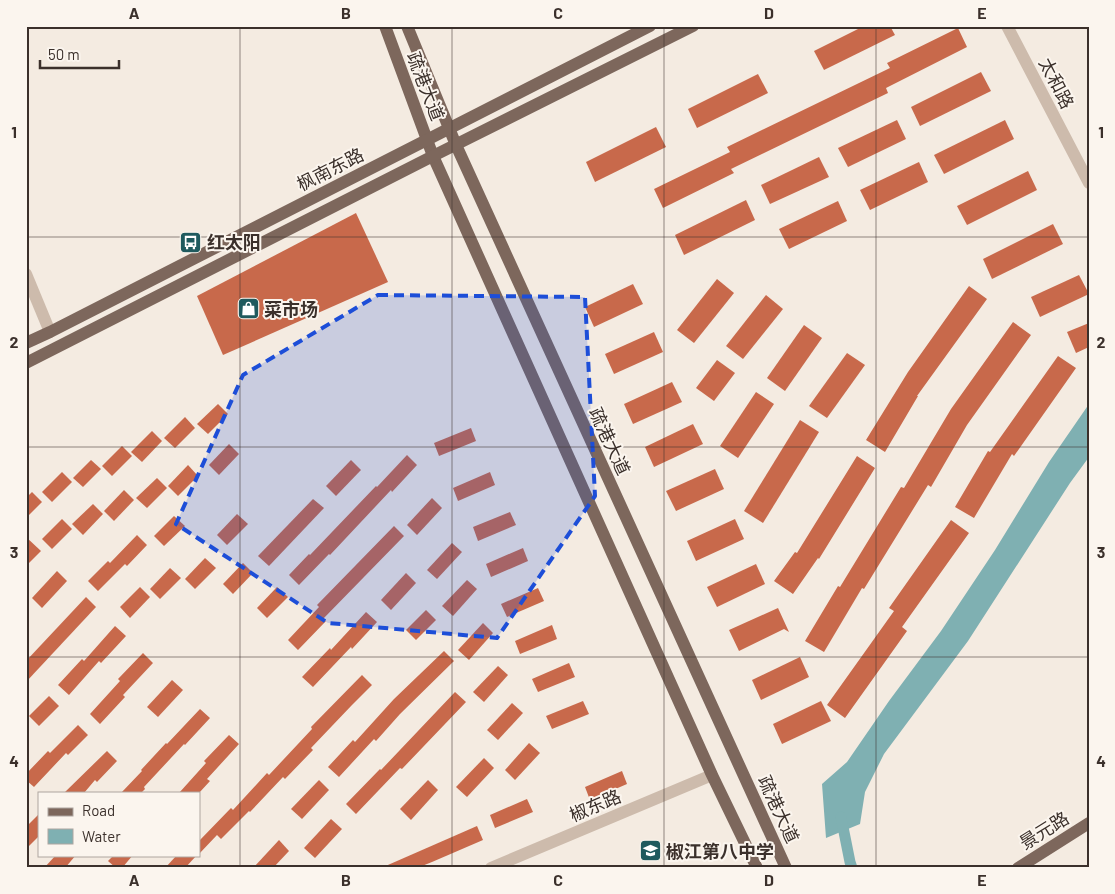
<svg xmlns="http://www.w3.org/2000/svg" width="1115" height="894" font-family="Barlow,'Noto Sans SC',sans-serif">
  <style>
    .water { fill: #7fb0b2 }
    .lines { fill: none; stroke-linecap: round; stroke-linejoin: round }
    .canal { stroke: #7fb0b2; stroke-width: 11 }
    .building { fill: #c8694b }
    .minor { stroke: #cdbbac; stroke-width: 12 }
    .major { stroke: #7d675c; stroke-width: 12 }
    .marked { fill: #1d4ed8; fill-opacity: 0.2; stroke: #1d4ed8; stroke-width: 4; stroke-dasharray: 10 6; stroke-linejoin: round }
    .grid { fill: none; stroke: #3b302b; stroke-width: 1; stroke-opacity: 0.55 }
    .labels { text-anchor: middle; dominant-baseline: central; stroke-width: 4; stroke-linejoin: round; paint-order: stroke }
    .street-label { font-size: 18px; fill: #3b302b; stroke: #fbf5ee }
    .poi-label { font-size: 18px; font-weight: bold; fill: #3b302b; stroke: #fbf5ee; text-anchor: start }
    .neatline { fill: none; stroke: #3b302b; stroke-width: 2 }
    .grid-label { font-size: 16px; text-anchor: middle; font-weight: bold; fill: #3b302b }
  </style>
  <rect width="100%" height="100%" fill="#f4ebe1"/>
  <!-- water -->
  <polygon class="water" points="1089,404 1089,457 1070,483 968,641 884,754 865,792 860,824 826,838 822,784 847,762 889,701 941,631 995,550 1049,462"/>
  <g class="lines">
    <!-- canal -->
    <polyline class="canal" points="841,817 850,862 852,868"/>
  </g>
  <!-- building -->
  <g class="building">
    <polygon points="864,26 890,26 895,35 824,70 814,51"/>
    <polygon points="958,28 967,47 886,88 888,93 731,169 734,173 663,208 654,189 730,152 727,147 890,68 887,63"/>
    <polygon points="981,72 991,91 920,126 911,107"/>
    <polygon points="758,74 768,93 697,128 688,109"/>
    <polygon points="897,120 906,139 848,167 838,148"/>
    <polygon points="1005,120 1014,139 944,174 934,155"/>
    <polygon points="656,127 666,147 595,182 586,162"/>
    <polygon points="819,157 829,177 770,204 761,185"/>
    <polygon points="919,162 928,182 870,210 860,190"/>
    <polygon points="1028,171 1037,190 967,225 957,206"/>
    <polygon points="746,200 755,220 684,255 675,235"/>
    <polygon points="838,201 847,221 789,249 779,229"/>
    <polygon points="356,213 388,282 223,355 197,296"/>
    <polygon points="1053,224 1063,244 992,279 983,259"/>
    <polygon points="1079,275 1089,294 1040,317 1031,297"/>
    <polygon points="717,279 734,293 694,343 677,330"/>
    <polygon points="633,284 643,304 594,327 585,307"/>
    <polygon points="969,286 987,299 917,396 918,396 885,452 866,440 908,372"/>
    <polygon points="766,295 783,309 743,359 726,346"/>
    <polygon points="1013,322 1031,335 967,425 931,487 928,485 864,589 862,588 824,652 805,641 838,586 840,587 901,487 904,488 951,409"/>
    <polygon points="1089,323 1089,347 1076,353 1067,332"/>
    <polygon points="804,325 822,338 785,391 767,378"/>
    <polygon points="654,332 663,352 614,374 605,354"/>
    <polygon points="847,353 865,365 827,418 809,406"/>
    <polygon points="1058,356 1076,368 1014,456 1012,454 974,518 955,507 988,451 990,452"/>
    <polygon points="717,360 735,373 714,401 696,388"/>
    <polygon points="672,382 682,402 633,424 624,404"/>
    <polygon points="756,392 774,404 738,458 720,446"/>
    <polygon points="218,404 228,414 208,434 197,424"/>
    <polygon points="185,417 195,428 175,448 164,438"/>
    <polygon points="800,420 819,432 763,523 744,511"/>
    <polygon points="693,424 703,444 654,467 645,447"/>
    <polygon points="471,428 476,441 439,456 434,443"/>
    <polygon points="152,431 162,441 142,462 131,452"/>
    <polygon points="229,444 239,454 219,475 209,465"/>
    <polygon points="122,446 132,456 112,476 102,466"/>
    <polygon points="407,455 417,465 392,492 391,490 330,555 329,554 299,585 289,575 309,554 310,555 376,486 377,487"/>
    <polygon points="857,456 875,468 819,559 818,558 793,594 774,581 795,552 797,553"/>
    <polygon points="91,460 101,469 83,487 73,478"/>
    <polygon points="351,460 361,470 336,496 326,486"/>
    <polygon points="188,465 198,476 178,496 168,486"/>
    <polygon points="715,469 724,489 676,511 666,491"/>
    <polygon points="62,472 72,482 52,502 42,492"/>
    <polygon points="490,472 495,485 458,501 453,488"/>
    <polygon points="157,478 167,488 147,508 136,498"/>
    <polygon points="124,490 134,500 114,521 104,511"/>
    <polygon points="32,492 42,502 26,518 26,498"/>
    <polygon points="432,498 442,508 417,535 407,525"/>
    <polygon points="313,499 324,508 269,566 258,556"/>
    <polygon points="93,504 103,514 83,535 72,524"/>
    <polygon points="510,512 516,525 478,541 473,527"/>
    <polygon points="237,514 248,524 227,545 217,535"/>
    <polygon points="174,516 185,526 164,546 154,536"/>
    <polygon points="62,519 72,529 52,549 42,539"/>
    <polygon points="735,519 744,539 696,561 687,541"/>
    <polygon points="951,520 969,533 902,627 907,631 845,718 827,705 894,611 889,608"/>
    <polygon points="394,526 404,536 323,619 326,621 298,650 288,640 319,607 317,605"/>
    <polygon points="137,535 147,545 127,566 125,564 98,591 88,581 108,561 110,563"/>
    <polygon points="26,537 41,551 26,566"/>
    <polygon points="452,543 462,552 437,579 427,570"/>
    <polygon points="523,548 528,561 491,577 486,564"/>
    <polygon points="205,558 216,568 195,589 185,579"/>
    <polygon points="243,563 253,573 233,594 223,584"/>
    <polygon points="756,564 765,584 717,607 707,587"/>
    <polygon points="170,568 181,578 160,599 150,589"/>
    <polygon points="57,571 67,581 42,608 32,598"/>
    <polygon points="406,573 416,583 391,610 381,600"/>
    <polygon points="467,580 477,589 453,616 442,606"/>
    <polygon points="140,587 150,597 130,618 120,607"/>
    <polygon points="277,587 288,597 267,618 257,608"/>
    <polygon points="538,588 544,601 507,617 501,604"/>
    <polygon points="86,597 96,607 26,682 26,661"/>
    <polygon points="778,608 789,632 784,629 739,651 729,630"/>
    <polygon points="426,610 436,620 416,640 406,630"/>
    <polygon points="366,612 377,622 352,649 351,647 313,687 302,677 330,648 331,650"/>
    <polygon points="483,623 493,633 469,660 458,650"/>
    <polygon points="552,625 557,639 520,654 515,641"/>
    <polygon points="115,626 126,636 101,663 99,661 69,695 58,685 82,659 84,661"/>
    <polygon points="444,651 454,661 400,714 376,741 374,739 339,777 328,767 353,740 355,742 394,699"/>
    <polygon points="143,653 153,663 123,695 125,697 100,724 90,714 120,681 118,679"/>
    <polygon points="800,657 809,677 761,700 752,680"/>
    <polygon points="569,663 575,677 538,692 532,679"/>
    <polygon points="498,666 508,675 484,702 473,692"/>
    <polygon points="362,675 372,685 352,705 311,748 313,750 285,779 283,777 250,812 249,811 221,839 217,835 199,854 199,841 231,808 233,810 267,773 269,775 312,729 311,727"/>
    <polygon points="172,680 183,690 158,717 147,707"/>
    <polygon points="455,692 466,702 402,769 400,768 356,814 346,804 380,769 381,770"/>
    <polygon points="49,696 59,706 39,726 29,716"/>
    <polygon points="583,701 589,714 552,729 546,716"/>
    <polygon points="821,701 831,721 782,744 773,724"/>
    <polygon points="512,703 523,713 498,740 487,730"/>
    <polygon points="200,709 210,718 185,745 184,744 144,787 145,789 141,793 121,793 142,771 141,770 166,743 167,744"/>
    <polygon points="78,725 88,735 68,755 66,753 34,787 26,780 26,774 48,751 50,753"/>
    <polygon points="229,735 239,744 207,779 210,781 199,793 179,793 206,763 204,761"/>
    <polygon points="529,743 540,753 515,780 505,770"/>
    <polygon points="107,751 117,761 97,782 95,780 84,793 64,793"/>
    <polygon points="484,758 494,768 467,797 456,787"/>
    <polygon points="622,771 627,784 590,800 585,787"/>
    <polygon points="319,780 329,790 302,819 291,809"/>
    <polygon points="428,780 438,790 411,820 400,809"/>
    <polygon points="527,799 533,812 495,828 490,815"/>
    <polygon points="39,814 39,836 26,849 26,827"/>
    <polygon points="331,819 342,829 315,858 304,848"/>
    <polygon points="477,826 483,840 432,862 417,868 381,868"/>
    <polygon points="279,840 289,851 273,868 253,868"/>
    <polygon points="56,855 76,855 65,868 44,868"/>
    <polygon points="114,855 133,855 122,868 116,868 108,861"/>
    <polygon points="177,855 197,855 185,868 165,868"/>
  </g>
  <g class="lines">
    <!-- minor -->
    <g class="minor">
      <polyline points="1007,26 1089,183"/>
      <polyline points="26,274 50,332"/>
      <polyline points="491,868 712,775"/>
    </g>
    <!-- major -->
    <g class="major">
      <polyline points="385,26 433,156 712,775 757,868"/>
      <polyline points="407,26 456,145 786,868"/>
      <polyline points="26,343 50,332 650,26"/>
      <polyline points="26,363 433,156 693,26"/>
      <polyline points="1018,868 1089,823"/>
    </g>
  </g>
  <!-- marked area -->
  <path class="marked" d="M 378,295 L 585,297 L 595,496 L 497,638 L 328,623 L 176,524 L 243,375 Z"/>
  <!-- grid -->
  <path class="grid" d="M 240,26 L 240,868M 452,26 L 452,868M 664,26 L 664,868M 876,26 L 876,868M 26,237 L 1089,237M 26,447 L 1089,447M 26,657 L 1089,657"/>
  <!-- icons -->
  <defs>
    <symbol id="bus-square" viewBox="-11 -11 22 22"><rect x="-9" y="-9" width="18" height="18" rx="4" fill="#1f5a5e" stroke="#fbf5ee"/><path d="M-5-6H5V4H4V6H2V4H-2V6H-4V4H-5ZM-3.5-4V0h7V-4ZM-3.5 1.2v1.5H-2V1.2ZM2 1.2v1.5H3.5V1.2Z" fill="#fff"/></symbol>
    <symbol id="shop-square" viewBox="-11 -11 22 22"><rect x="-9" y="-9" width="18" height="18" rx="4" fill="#1f5a5e" stroke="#fbf5ee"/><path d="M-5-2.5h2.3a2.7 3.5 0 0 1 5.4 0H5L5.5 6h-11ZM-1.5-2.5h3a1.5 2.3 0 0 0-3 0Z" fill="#fff"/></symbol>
    <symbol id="school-square" viewBox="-11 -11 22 22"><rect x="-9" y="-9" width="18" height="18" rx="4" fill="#1f5a5e" stroke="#fbf5ee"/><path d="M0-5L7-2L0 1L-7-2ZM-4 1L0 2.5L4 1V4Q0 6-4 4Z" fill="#fff"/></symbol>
  </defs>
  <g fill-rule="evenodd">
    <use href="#bus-square" x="178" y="230" width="25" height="25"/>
    <use href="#shop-square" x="236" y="296" width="25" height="25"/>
    <use href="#school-square" x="638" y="838" width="25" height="25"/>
  </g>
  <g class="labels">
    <!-- street labels -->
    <g class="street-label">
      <text transform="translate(1057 83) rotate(63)">太和路</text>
      <text transform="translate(426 86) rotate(69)">疏港大道</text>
      <text transform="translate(330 169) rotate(-27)">枫南东路</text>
      <text transform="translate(610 441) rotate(65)">疏港大道</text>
      <text transform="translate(595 805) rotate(-23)">椒东路</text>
      <text transform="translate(779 809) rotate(65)">疏港大道</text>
      <text transform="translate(1044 830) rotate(-32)">景元路</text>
    </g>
    <!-- poi labels -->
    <g class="poi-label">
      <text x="207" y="242">红太阳</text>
      <text x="264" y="309">菜市场</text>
      <text x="666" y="851">椒江第八中学</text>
    </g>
  </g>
  <!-- border -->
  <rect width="1115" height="894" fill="none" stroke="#fbf5ee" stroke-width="55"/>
  <!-- legend -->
  <rect x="38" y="792" width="162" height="65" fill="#fbf5ee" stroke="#aea6a0"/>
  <rect x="48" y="808" width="25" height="8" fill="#7d675c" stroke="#aea6a0"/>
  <text x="82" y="816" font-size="15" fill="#3b302b">Road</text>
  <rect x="48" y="829" width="25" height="15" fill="#7fb0b2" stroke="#aea6a0"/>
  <text x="82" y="842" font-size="15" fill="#3b302b">Water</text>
  <!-- scale -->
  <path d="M40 60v8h79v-8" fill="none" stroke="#3b302b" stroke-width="2.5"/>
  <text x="48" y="60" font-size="15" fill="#3b302b" stroke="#fbf5ee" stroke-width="4" paint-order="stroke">50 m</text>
  <rect x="28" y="28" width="1060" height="838" class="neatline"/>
  <g class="grid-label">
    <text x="134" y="19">A</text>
    <text x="346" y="19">B</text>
    <text x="558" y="19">C</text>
    <text x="769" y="19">D</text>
    <text x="982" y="19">E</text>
    <text x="14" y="138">1</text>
    <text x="1101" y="138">1</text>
    <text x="14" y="348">2</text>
    <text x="1101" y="348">2</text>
    <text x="14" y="558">3</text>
    <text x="1101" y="558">3</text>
    <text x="14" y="767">4</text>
    <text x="1101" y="767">4</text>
    <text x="134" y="886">A</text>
    <text x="346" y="886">B</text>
    <text x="558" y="886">C</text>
    <text x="769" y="886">D</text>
    <text x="982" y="886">E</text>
  </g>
</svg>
